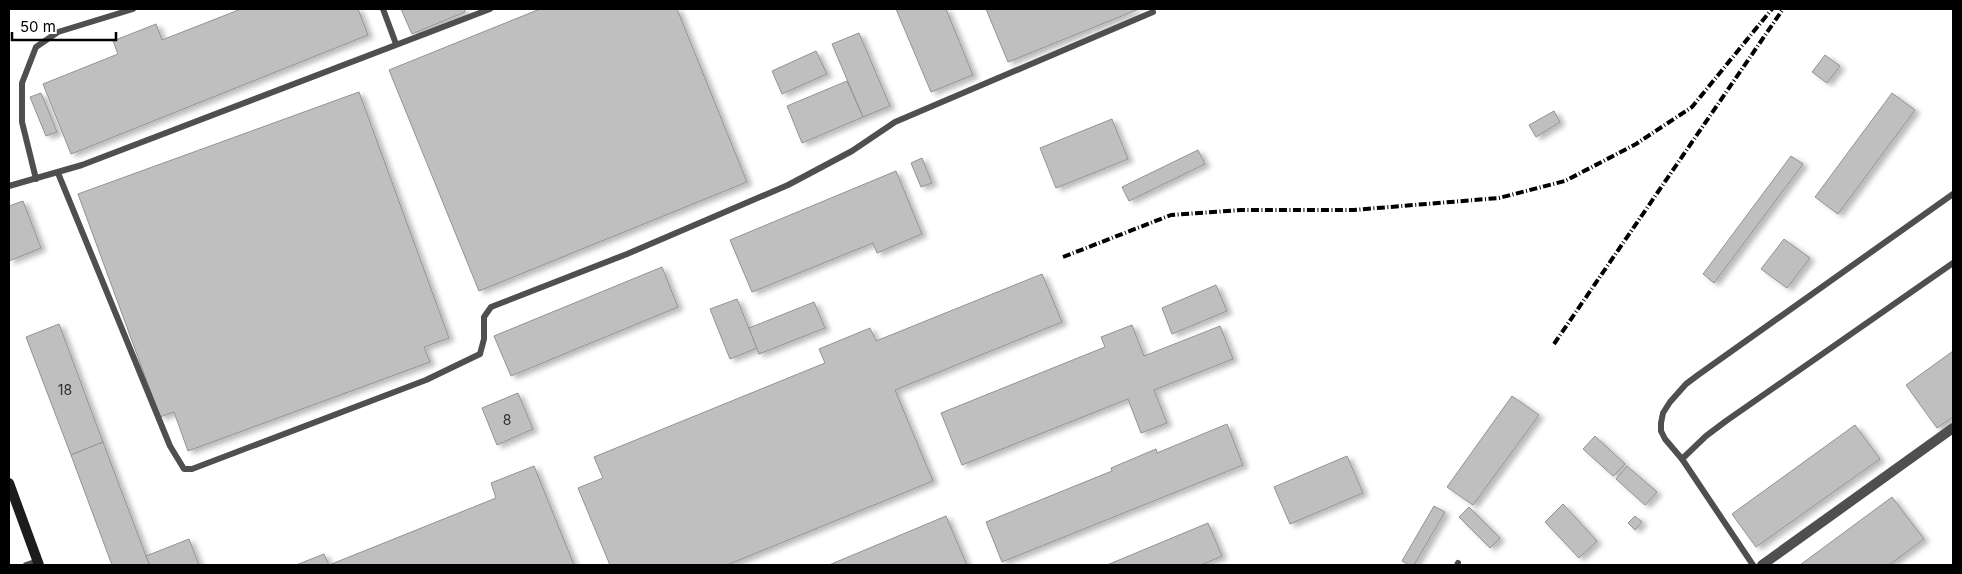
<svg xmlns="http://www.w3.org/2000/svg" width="1962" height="574" font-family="Inter,sans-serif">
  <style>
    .building { fill: #bfbfbf; stroke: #939393; filter: url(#shadow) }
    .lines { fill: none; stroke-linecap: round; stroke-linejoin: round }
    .lane { stroke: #4f4f4f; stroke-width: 6 }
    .street { stroke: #4f4f4f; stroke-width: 10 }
    .secondary { stroke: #1c1c1c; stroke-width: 10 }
    .rail { stroke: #000; stroke-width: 4; stroke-dasharray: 8 2.5 1 2.5; stroke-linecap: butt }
    .labels { text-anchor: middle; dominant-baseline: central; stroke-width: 4; stroke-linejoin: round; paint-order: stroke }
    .number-label { font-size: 14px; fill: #303030 }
  </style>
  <defs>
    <filter id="shadow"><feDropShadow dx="5" dy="3" stdDeviation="2.5" flood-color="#0004"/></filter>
  </defs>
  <rect width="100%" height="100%" fill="#fff"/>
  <!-- building -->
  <g class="building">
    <polygon points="241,9 358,9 368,35 71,154 43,84 118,54 113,41 156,24 162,40"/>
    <polygon points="401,9 464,9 465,12 412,34"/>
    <polygon points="540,9 677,9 747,182 479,291 389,70"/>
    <polygon points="896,9 946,9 973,75 931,92"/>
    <polygon points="986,9 1139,9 1008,62"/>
    <polygon points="859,33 890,106 863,117 832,44"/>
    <polygon points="816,51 827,74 782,94 772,71"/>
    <polygon points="1825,55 1840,66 1827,83 1812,72"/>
    <polygon points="847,81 863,117 802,143 787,106"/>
    <polygon points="359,92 449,338 424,347 430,362 188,451 174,412 160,417 78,194"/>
    <polygon points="41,93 57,132 46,136 30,97"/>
    <polygon points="1892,93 1915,110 1838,214 1815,197"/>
    <polygon points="1554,111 1560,122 1536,137 1529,125"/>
    <polygon points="1112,119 1128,159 1056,188 1040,148"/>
    <polygon points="1198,150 1205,164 1129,201 1122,187"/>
    <polygon points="1791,156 1803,164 1714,283 1703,274"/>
    <polygon points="922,158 932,183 921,187 911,163"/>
    <polygon points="896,171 922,234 877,253 873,243 752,292 730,240"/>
    <polygon points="23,201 41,248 9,261 9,206"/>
    <polygon points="1784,239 1810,258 1787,288 1761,269"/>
    <polygon points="662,267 678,307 511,376 494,336"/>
    <polygon points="1042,274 1062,322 895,390 933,481 727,565 610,565 578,488 603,478 594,457 825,363 819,349 870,328 876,341"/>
    <polygon points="1216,285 1227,311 1172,334 1162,308"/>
    <polygon points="737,299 757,348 730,359 710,309"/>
    <polygon points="814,302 825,328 759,354 749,328"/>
    <polygon points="59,324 103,442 71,455 26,337"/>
    <polygon points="1132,325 1144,356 1220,326 1233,359 1154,390 1167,423 1141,433 1128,399 962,465 941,413 1105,347 1101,337"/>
    <polygon points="1953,351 1953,417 1937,428 1906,385"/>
    <polygon points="518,393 533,429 497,445 482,408"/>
    <polygon points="1512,396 1539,415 1473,505 1447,487"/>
    <polygon points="1227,424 1243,465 1002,562 986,522 1112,471 1111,468 1156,449 1157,453"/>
    <polygon points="1855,425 1880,459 1756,547 1732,514"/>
    <polygon points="1595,436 1625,464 1613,476 1583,449"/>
    <polygon points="103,442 146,556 150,565 112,565 71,455"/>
    <polygon points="1347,456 1363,493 1290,524 1274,487"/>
    <polygon points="534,466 574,565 329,565 496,498 491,483"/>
    <polygon points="1627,466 1657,492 1645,505 1616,479"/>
    <polygon points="1892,497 1924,539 1889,565 1800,565"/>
    <polygon points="1563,504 1597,541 1579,558 1545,522"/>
    <polygon points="1434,506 1445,512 1414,565 1409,565 1402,561"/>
    <polygon points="1469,507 1500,538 1490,548 1459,517"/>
    <polygon points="946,516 967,565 829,565"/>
    <polygon points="1635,516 1642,522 1635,530 1628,523"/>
    <polygon points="1208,523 1222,556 1201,565 1107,565"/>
    <polygon points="189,539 199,565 150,565 146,556"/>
    <polygon points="324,554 329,565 296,565"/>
  </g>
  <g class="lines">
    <!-- lane -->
    <g class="lane">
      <polyline points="383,9 396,44"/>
      <polyline points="58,173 170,446 184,469 192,469 426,380 480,354 484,339 484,317 491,307 627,254 788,185 852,151 895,122 1153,12"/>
      <polyline points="36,179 22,122 22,83 36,47 58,32 133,9"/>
      <polyline points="9,186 82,165 490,9"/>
      <polyline points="1682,459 1706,436 1726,421 1953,263"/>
      <polyline points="26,565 38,561"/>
      <polyline points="1457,565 1458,563"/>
      <polyline points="1753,565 1682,459 1665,439 1661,431 1661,423 1663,413 1670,402 1686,384 1698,375 1953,194"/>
    </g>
    <!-- street -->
    <polyline class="street" points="1762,565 1953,428"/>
    <!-- secondary -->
    <polyline class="secondary" points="9,483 39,565"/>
    <!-- rail -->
    <g class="rail">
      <polyline points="1063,257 1171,215 1241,210 1353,210 1499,198 1565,181 1636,144 1692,107 1772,9"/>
      <polyline points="1554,344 1783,9"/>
    </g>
  </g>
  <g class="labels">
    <!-- number labels -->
    <g class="number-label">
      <text x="65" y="389">18</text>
      <text x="507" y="419">8</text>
    </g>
  </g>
  <!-- border -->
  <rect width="1962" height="574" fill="none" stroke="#000000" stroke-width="20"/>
  <!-- scale -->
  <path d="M12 32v8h104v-8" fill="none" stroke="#000000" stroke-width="2.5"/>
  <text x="20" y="32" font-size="15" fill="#000000" stroke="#ffffff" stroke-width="4" paint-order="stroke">50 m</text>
</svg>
